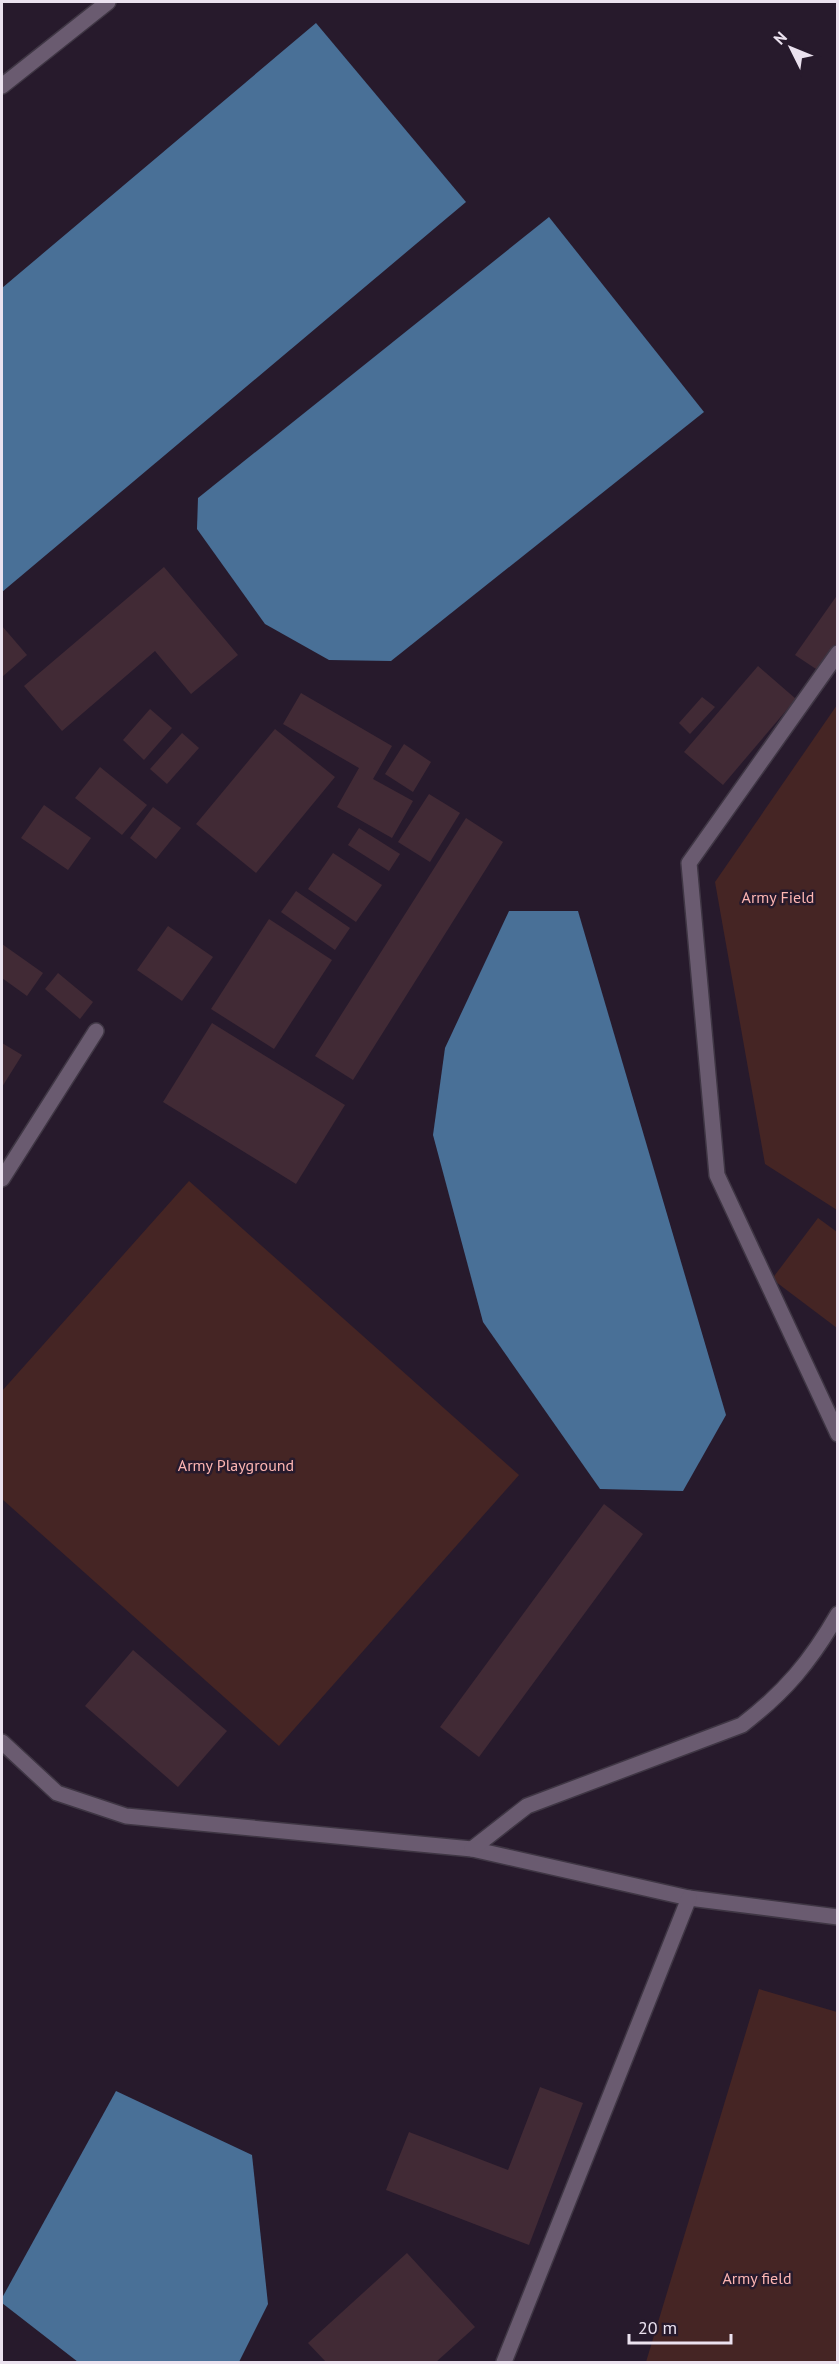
<svg xmlns="http://www.w3.org/2000/svg" width="839" height="2364" font-family="'PT Sans',sans-serif">
  <style>
    .green { fill: #452524 }
    .water { fill: #497097 }
    .building { fill: #412a35 }
    .lines { fill: none; stroke-linecap: round; stroke-linejoin: round }
    .minor-casing { stroke: #3f3644; stroke-width: 18 }
    .minor { stroke: #6a5b70; stroke-width: 15 }
    .labels { text-anchor: middle; dominant-baseline: central; stroke-width: 5; stroke-linejoin: round; paint-order: stroke }
    .park-label { font-size: 16px; fill: #fdb5b2; stroke: #271a2c }
  </style>
  <rect width="100%" height="100%" fill="#271a2c"/>
  <!-- green -->
  <g class="green">
    <polygon points="837,705 838,1210 837,1210 765,1164 715,882"/>
    <polygon points="189,1181 519,1475 279,1746 2,1499 2,1391"/>
    <polygon points="818,1218 837,1232 837,1328 772,1279"/>
    <polygon points="759,1989 837,2012 837,2362 646,2362"/>
  </g>
  <!-- water -->
  <g class="water">
    <polygon points="316,23 466,202 2,592 2,288"/>
    <polygon points="549,217 704,412 391,661 329,660 265,624 197,529 198,498"/>
    <polygon points="509,911 578,911 726,1415 683,1491 600,1489 483,1322 433,1135 445,1048"/>
    <polygon points="116,2091 252,2155 268,2304 239,2362 78,2362 2,2303 2,2298"/>
  </g>
  <!-- building -->
  <g class="building">
    <polygon points="164,567 238,655 191,694 155,651 62,731 24,686"/>
    <polygon points="838,594 838,650 822,673 795,655"/>
    <polygon points="2,626 27,655 2,677"/>
    <polygon points="758,666 796,699 723,785 684,752"/>
    <polygon points="301,693 392,746 373,779 413,801 392,838 337,807 359,768 283,724"/>
    <polygon points="702,697 715,707 690,734 679,723"/>
    <polygon points="150,709 172,728 144,760 123,740"/>
    <polygon points="275,729 335,777 256,873 196,824"/>
    <polygon points="182,733 199,748 167,784 150,769"/>
    <polygon points="404,744 431,762 413,792 385,774"/>
    <polygon points="100,767 147,805 122,835 75,798"/>
    <polygon points="429,794 460,813 430,862 398,842"/>
    <polygon points="44,805 91,838 68,870 21,838"/>
    <polygon points="153,807 181,828 156,859 130,838"/>
    <polygon points="466,818 503,842 353,1080 315,1056"/>
    <polygon points="359,828 400,854 389,871 348,845"/>
    <polygon points="333,853 382,885 356,922 308,889"/>
    <polygon points="296,891 350,928 335,950 281,912"/>
    <polygon points="269,919 332,960 274,1049 211,1009"/>
    <polygon points="168,926 213,957 182,1001 137,970"/>
    <polygon points="2,944 43,973 27,996 2,978"/>
    <polygon points="58,973 93,1002 80,1019 45,989"/>
    <polygon points="212,1023 345,1105 296,1184 163,1102"/>
    <polygon points="2,1043 22,1055 2,1087"/>
    <polygon points="604,1504 643,1534 479,1757 440,1727"/>
    <polygon points="133,1650 227,1731 178,1787 85,1706"/>
    <polygon points="540,2087 583,2103 529,2245 386,2190 409,2132 508,2170"/>
    <polygon points="407,2253 475,2327 436,2362 326,2362 308,2343"/>
  </g>
  <g class="lines">
    <defs>
      <g id="minor">
        <polyline points="2,86 108,2"/>
        <polyline points="838,653 689,863 717,1175 838,1434"/>
        <polyline points="2,1179 96,1031"/>
        <polyline points="2,1742 57,1793 126,1816 472,1849 689,1898 838,1917"/>
        <path d="M 472,1849 L 527,1806 L 742,1725 C 785,1692 811,1661 838,1614"/>
        <polyline points="504,2362 689,1898"/>
      </g>
    </defs>
    <!-- minor casing -->
    <use href="#minor" class="minor-casing"/>
    <!-- minor -->
    <use href="#minor" class="minor"/>
  </g>
  <g class="labels">
    <!-- park labels -->
    <g class="park-label">
      <text x="778" y="897">Army Field</text>
      <text x="236" y="1465">Army Playground</text>
      <text x="757" y="2278">Army field</text>
    </g>
  </g>
  <!-- border -->
  <rect width="839" height="2364" fill="none" stroke="#ebe2ef" stroke-width="6"/>
  <!-- north arrow -->
  <g transform="translate(791 48) rotate(313)" stroke="#271a2c" stroke-width="4.5" paint-order="stroke">
  <path d="M0-4.5L10 22L0 15L-10 22Z" fill="#ebe2ef"/>
  <text y="-9" font-size="16" font-weight="bold" text-anchor="middle" fill="#ebe2ef">N</text>
  </g>
  <!-- scale -->
  <path d="M629 2334v9h102v-9" fill="none" stroke="#ebe2ef" stroke-width="3"/>
  <text x="638" y="2334" font-size="18" fill="#ebe2ef" stroke="#271a2c" stroke-width="4.5" paint-order="stroke">20 m</text>
</svg>
